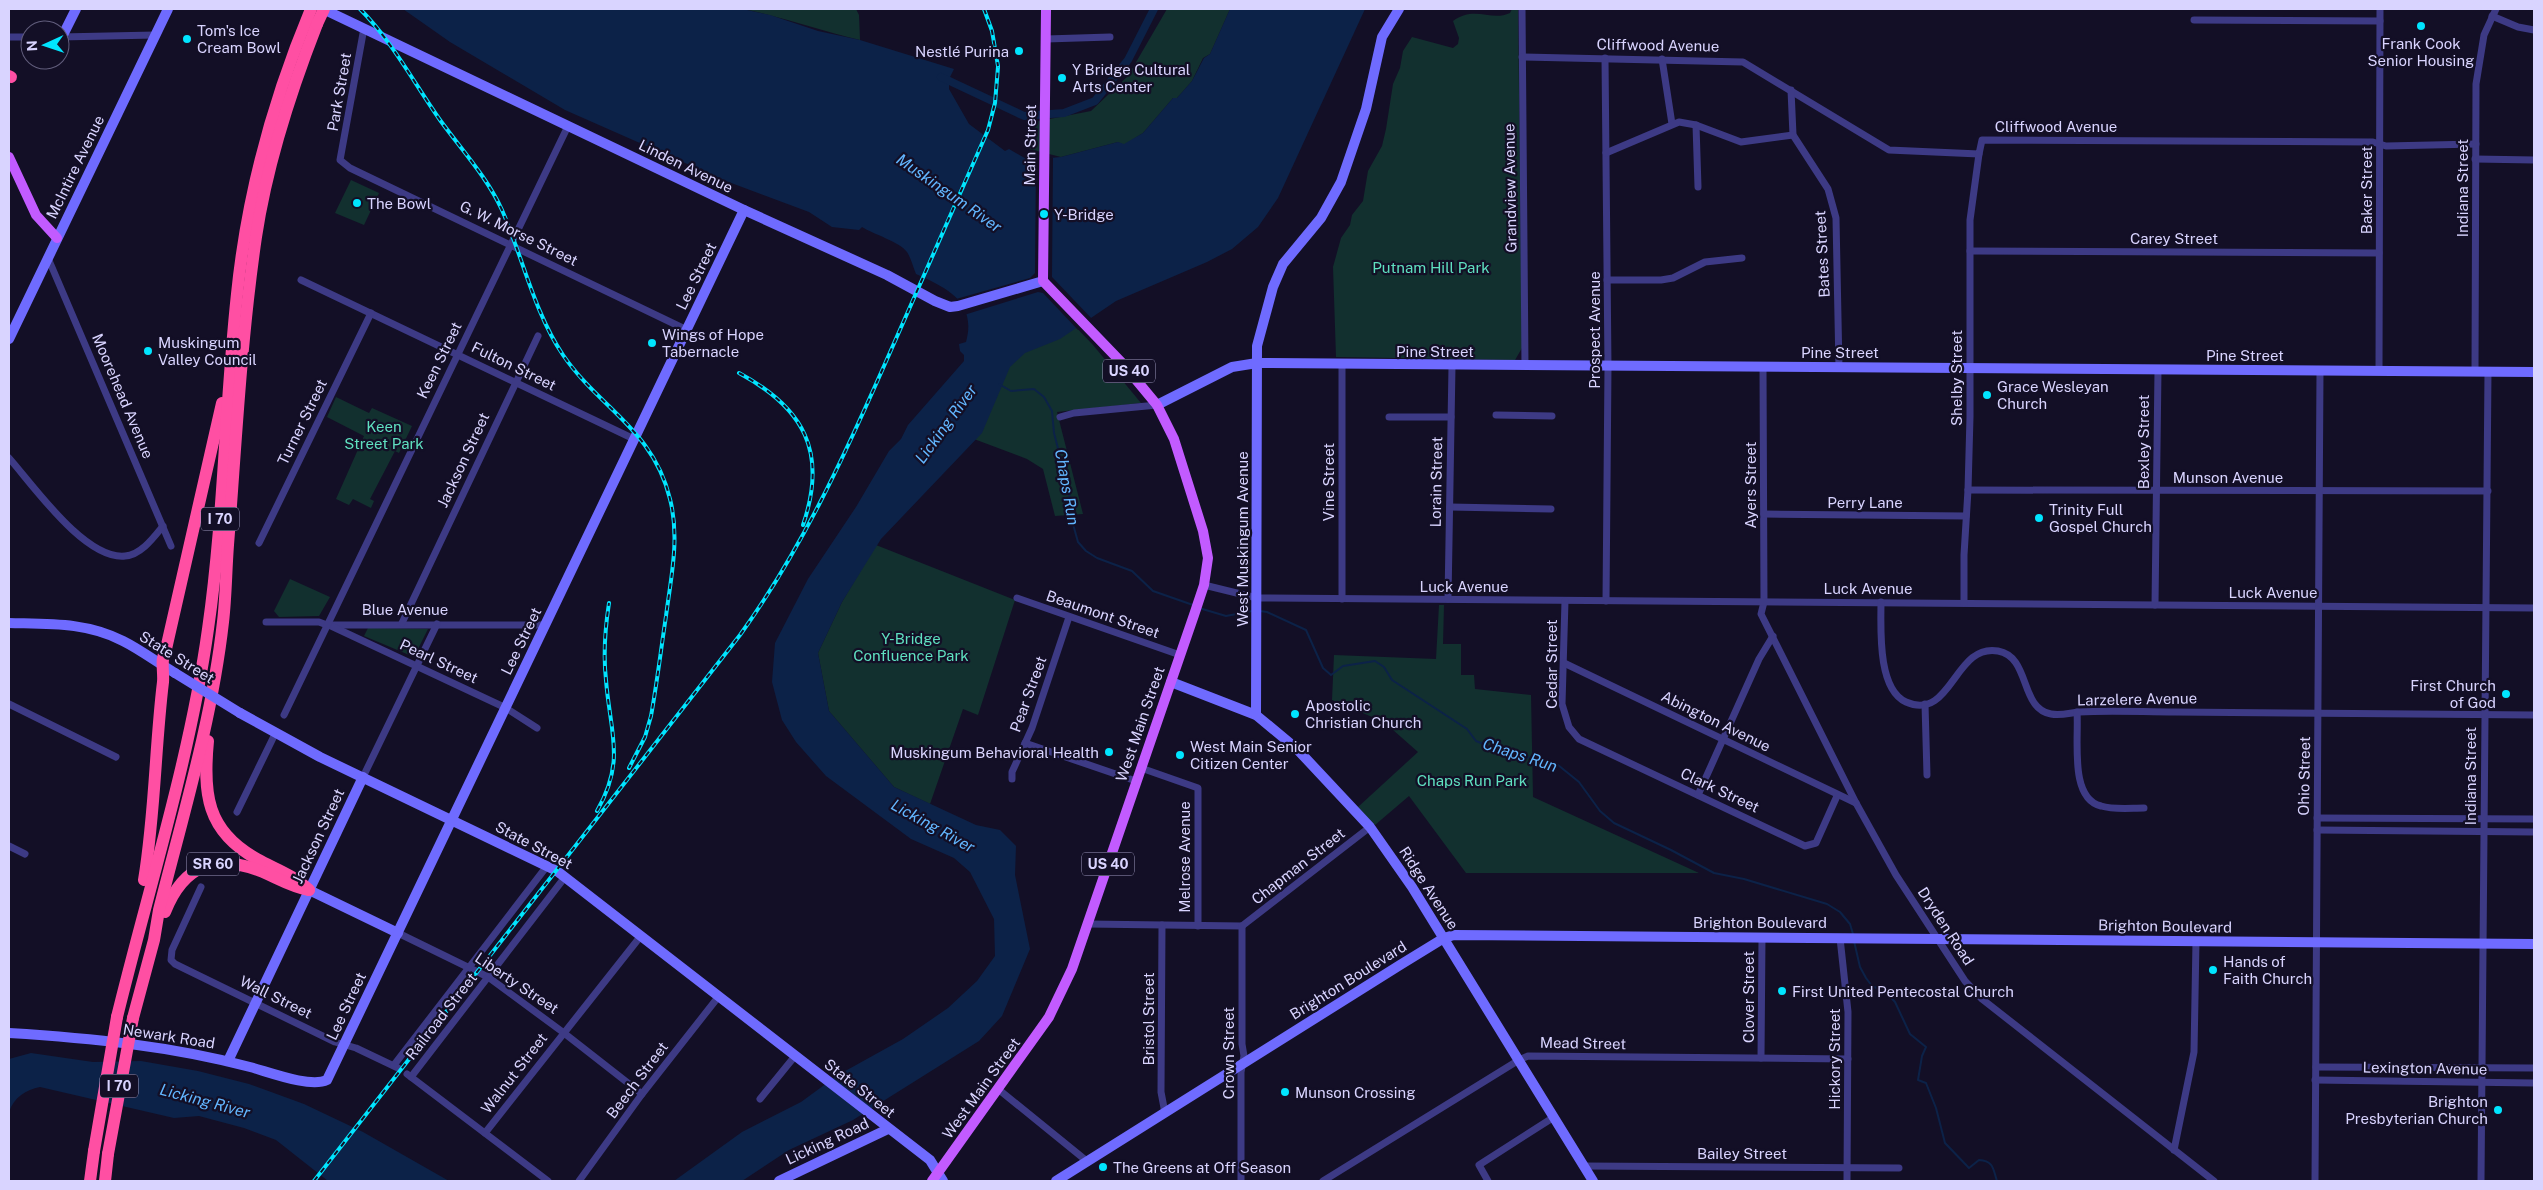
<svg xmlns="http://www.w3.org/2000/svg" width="2543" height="1190" font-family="'Public Sans',sans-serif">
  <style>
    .green { fill: #12302f }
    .water { fill: #0c2248 }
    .pier { fill: #130f26 }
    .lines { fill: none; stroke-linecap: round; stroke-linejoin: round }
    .stream { stroke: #0c2248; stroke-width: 2 }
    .canal { stroke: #0c2248; stroke-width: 8 }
    .street { stroke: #3d3a85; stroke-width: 7 }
    .secondary { stroke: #6f6bff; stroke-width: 10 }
    .primary { stroke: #c25bff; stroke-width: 10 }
    .highway { stroke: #ff4fa3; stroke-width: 12 }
    .rail-casing { stroke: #00e5ff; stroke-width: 4 }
    .rail { stroke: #130f26; stroke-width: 2; stroke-dasharray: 5.5; stroke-linecap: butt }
    .secondary-bridge { stroke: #6f6bff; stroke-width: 10 }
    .highway-bridge { stroke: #ff4fa3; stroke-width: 12 }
    .poi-dot { fill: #00e5ff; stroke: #130f26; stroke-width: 2 }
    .labels { text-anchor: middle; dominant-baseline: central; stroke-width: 4.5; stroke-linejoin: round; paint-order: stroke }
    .shield { fill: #130f26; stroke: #9e99be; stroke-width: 1 }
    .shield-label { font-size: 14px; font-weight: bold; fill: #d9d4ff }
    .poi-label { font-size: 15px; fill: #d9d4ff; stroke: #130f26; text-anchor: start }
    .street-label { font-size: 15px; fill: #d9d4ff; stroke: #130f26 }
    .park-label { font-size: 15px; fill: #5fe0c0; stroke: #130f26 }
    .water-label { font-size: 16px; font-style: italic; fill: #62b6ff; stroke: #130f26 }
  </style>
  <rect width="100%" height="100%" fill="#130f26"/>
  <!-- green -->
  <g class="green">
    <path d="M 743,9 L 856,9 L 859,15 L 860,40 C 821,31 783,17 743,9 Z"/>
    <polygon points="1167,9 1230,9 1210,54 1203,58 1192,81 1177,98 1173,98 1143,133 1124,145 1118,142 1061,157 1029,149 1029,123 1091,111 1128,76"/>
    <path d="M 1512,9 L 1518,9 L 1522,348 L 1515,360 L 1336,357 L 1333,267 L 1341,238 L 1350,225 L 1352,215 L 1363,201 L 1368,171 L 1382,146 L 1386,129 L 1393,84 L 1400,68 L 1403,51 L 1412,37 L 1453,48 L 1458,44 L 1459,38 L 1453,21 C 1475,5 1491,22 1510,13 Z"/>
    <polygon points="351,180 379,193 364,225 335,213"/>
    <polygon points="1043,293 1093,345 1141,403 1057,412 1083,514 1055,516 1043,469 1027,459 942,427"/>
    <polygon points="336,397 369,413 372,408 412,426 399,453 395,451 370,499 374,501 371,508 353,499 349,505 336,499 364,436 327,417"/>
    <polygon points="876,545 1015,600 978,715 963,709 930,804 894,787 829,711 818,653 842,602"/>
    <polygon points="290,579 330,597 319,616 279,617 274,611"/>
    <polygon points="1439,605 1444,605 1443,644 1461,644 1461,675 1474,675 1475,689 1531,695 1533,797 1699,873 1466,873 1409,796 1375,825 1358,807 1418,752 1384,722 1332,700 1334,655 1436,659"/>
    <polygon points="368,628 428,629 414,657 364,636"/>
  </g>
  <!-- water -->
  <g class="water">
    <path d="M 403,9 L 743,9 L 770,15 L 818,31 L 860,40 L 954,69 L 949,79 L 949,89 L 969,124 L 1005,151 L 1009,149 L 1028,160 L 1061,157 L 1118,142 L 1124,144 L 1143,133 L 1173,98 L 1177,98 L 1192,81 L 1204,58 L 1210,54 L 1230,9 L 1365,9 L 1278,198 L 1258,227 L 1232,249 L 1207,262 L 1116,301 L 1060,339 L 1025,353 L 1010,367 L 982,433 L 881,539 L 842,602 L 818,653 L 829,711 L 894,787 L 976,825 L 1000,830 L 1016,846 L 1015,875 L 1030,949 L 1002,1016 L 979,1041 L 853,1120 L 789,1150 L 742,1181 L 674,1181 L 742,1132 L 801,1102 L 838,1075 L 903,1039 L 948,1008 L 977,981 L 995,956 L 994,919 L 970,872 L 954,858 L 911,839 L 826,776 L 796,742 L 782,720 L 772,682 L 775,643 L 808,579 L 856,507 L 889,451 L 901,439 L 908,425 L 964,361 L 964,355 L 960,351 L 959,344 L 966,342 C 977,302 947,288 916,274 C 913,267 911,258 907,252 C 900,242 873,234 862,227 L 859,230 L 832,227 L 809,212 L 726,181 L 565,110 L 450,42 Z"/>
    <path d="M 31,1053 L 93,1062 L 141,1061 L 198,1071 L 249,1084 L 304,1104 L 363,1132 L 449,1181 L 328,1181 L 276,1140 L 244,1128 L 199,1116 L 174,1118 L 40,1087 C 26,1090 14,1097 9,1112 L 9,1059 Z"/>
  </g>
  <!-- pier -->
  <polygon class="pier" points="1045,157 1053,158 1052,277 1093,320 1078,330 1043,293 1038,292 964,315 956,299 1030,278 1035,273 1036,158"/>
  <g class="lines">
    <!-- stream -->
    <g class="stream">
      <polyline points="999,384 1011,391 1034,389 1044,397 1052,411 1054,433 1069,491 1071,517 1078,542 1086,551 1097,558 1132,571 1153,591 1193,605"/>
      <polyline points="1199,608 1226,616 1252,611"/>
      <polyline points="1260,611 1267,612 1306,630 1323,668 1331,675 1343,666 1375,661 1384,667 1392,680 1467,729 1476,741 1508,754 1518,757 1537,758 1558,765 1579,782 1600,811 1614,823 1671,850 1714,873 1744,879 1827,904 1840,912 1850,924 1853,934"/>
      <path d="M 1854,941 L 1860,967 L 1866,978 L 1872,986 L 1886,992 L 1895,1002 L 1910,1034 L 1926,1047 L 1922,1056 L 1918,1080 L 1926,1083 L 1936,1108 L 1945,1143 L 1969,1168 L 1979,1160 C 1994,1161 1993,1169 1997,1181"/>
    </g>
    <!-- canal -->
    <polyline class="canal" points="941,77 1024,116 1064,113 1095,101 1128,60 1154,9"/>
    <!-- street -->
    <g class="street">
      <polyline points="1522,9 1525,366"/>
      <polyline points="2492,16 2518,27 2534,30"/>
      <polyline points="2194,20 2380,21"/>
      <polyline points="364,28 340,160 350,168 687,330"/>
      <polyline points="9,37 30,37"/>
      <polyline points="60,37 155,35"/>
      <polyline points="1046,39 1110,37"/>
      <polyline points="1522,57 1743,62 1889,150 1979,154 1982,140 2373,142 2386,146 2476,144"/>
      <polyline points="1605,58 1608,367 1606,601"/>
      <polyline points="1662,59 1672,124"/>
      <polyline points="1791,90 1793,135 1828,189 1836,218 1839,368"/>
      <polyline points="1696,125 1698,187"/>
      <polyline points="1606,153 1679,122 1696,125 1741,142 1793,135"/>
      <polyline points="2475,159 2534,160"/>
      <polyline points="1970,251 2379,253"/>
      <polyline points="48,258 171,546"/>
      <polyline points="301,280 634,439"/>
      <polyline points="1607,280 1661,280 1673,278 1705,262 1742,258"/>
      <polyline points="1763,367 1764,602 1761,614 1856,803 1896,875 1965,981 1982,999 2214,1181"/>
      <polyline points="2379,371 2380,9"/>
      <polyline points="2475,371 2476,84 2484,35 2496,9"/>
      <polyline points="1496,415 1552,416"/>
      <polyline points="1060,417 1074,413 1157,405"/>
      <polyline points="1389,417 1451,417"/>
      <path d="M 9,458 C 33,485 85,560 125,556 C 141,555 154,537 163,526"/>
      <polyline points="1968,490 2488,491"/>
      <polyline points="1450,507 1551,509"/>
      <polyline points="1764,514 1966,516"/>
      <polyline points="259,543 371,313"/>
      <polyline points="1204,585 1257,598 2534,608"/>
      <polyline points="1017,598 1180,655"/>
      <polyline points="1342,599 1342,366"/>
      <polyline points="1448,599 1452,366"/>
      <polyline points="1565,601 1562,704 1569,727 1579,739 1805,846 1816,843 1837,796"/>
      <path d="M 1881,602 C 1881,627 1877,689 1906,702 C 1952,722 1954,643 1998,651 C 2031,657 2019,708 2051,714 C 2061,716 2069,713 2079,712 C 2111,710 2143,712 2175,712 C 2295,713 2414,714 2534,715"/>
      <polyline points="1964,603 1964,555 1968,490 1970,417 1970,220 1979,154"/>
      <polyline points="2155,605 2158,370"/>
      <polyline points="266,622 319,622 327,625 545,625"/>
      <polyline points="402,623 538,336"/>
      <polyline points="329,625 506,708 537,728"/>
      <polyline points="1564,663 1856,803"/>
      <polyline points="9,704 116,757"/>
      <polyline points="1925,704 1927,775"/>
      <path d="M 2077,712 C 2079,739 2069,798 2101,806 C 2114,810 2130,808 2144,808"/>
      <polyline points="284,715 568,126"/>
      <polyline points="1025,743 1136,781"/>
      <polyline points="1141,768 1198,788 1198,926"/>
      <polyline points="363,777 437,624"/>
      <polyline points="1012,779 1012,772 1032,728 1069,617"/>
      <polyline points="1698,795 1759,659 1773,636"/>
      <polyline points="237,812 275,734"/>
      <polyline points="2317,818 2534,819"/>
      <polyline points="2317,830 2534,832"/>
      <polyline points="9,846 25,854"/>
      <polyline points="201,887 172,950 171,960 175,964 335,1042 356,1048 398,1068"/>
      <polyline points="1087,924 1242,926"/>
      <polyline points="1162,925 1161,1092 1165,1113"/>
      <polyline points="1242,926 1370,827"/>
      <polyline points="398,933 488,977 564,1033 642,1094"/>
      <polyline points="1840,938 1848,1012 1847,1181"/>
      <polyline points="1761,1058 1762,937"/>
      <polyline points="394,1065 547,866"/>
      <polyline points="2316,1067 2534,1068"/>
      <polyline points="407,1074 548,1181"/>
      <polyline points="411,1077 565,877"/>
      <polyline points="2315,1080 2534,1083"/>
      <polyline points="998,1089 1088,1162"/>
      <polyline points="760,1099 795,1056"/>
      <polyline points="485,1133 640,937"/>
      <polyline points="2174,1150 2194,1052 2196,941"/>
      <polyline points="1584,1166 1899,1168"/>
      <polyline points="579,1181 642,1094 719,996"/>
      <polyline points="1241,1181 1241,1072 1244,1056 1242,1044 1242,926"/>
      <polyline points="1323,1181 1519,1060 1528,1056 1848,1059"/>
      <polyline points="1488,1181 1479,1165 1554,1117"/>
      <polyline points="2315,1181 2320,371"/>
      <polyline points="2481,1181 2488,371"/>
    </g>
    <!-- secondary -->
    <g class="secondary">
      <polyline points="323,9 744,210 887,275 935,301 950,307 958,306 1043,281"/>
      <polyline points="62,37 76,9"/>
      <polyline points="9,339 168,9"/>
      <polyline points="1157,405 1232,367 1257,363 2534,372"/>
      <path d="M 9,623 C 48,624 87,622 123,641 C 141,650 158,663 175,673"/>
      <polyline points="1171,682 1256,715 1297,749 1370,827 1412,887 1593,1181"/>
      <polyline points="240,713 320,757 557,871 930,1160 943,1181"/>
      <polyline points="1256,715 1257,346 1273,287 1283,264 1321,218 1341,182 1366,109 1382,37 1399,9"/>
      <polyline points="309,890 398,933"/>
      <path d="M 9,1033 C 90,1038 171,1046 250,1067 C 269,1072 310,1088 327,1080 L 744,210"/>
      <polyline points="228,1061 363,777"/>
      <polyline points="779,1181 888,1129"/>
      <polyline points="1056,1181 1400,965 1444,938 1454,935 2534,944"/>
    </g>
    <!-- primary -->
    <g class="primary">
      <polyline points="9,157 36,215 57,238"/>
      <polyline points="932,1181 1049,1017 1072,969 1194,615 1204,585 1208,558 1203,531 1174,439 1157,405 1123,364 1043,281 1046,9"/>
    </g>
    <!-- highway -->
    <g class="highway">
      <polyline points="9,76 11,77"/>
      <path d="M 208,741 C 203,793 206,831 257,859 C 275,869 294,875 309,890"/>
      <path d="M 144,880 C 155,814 155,748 163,682 C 164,671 160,659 166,649 L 222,403"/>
      <path d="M 165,912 C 184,864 216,853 263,872 C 279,879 292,887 309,890"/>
      <path d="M 117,1017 C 148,890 190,759 208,629 C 224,518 225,405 237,294 C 247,195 273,100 311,9"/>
      <path d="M 133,1018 L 154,940 L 159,910 C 183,815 212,720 223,622 C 226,597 226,571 228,545 C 236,443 241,339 256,237 C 267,163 290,93 317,24"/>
      <polyline points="90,1181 94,1151"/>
      <polyline points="105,1181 108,1154"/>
    </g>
    <defs>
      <g id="rail">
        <path d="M 360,9 C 392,41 414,83 440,120 C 461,149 487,177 502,210 C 523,258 534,312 563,355 C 600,409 653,429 670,499 C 680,538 671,577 666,616 C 661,649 657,683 651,716 L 645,737 L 629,768"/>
        <polyline points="984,9 992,31 998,66"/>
        <path d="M 739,373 C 804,408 828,452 803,525"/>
        <path d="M 597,811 C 626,760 610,733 606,680 C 603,653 605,629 609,603"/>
        <path d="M 314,1181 L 740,635 C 800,552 843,459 884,366 C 919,287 953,208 988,130 L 995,103 L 998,67"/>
      </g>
    </defs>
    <!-- rail casing -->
    <use href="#rail" class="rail-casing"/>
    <!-- rail -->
    <use href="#rail" class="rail"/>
    <!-- secondary-bridge -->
    <polyline class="secondary-bridge" points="175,673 240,713"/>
    <!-- highway-bridge -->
    <g class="highway-bridge">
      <polyline points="317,24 324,9"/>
      <polyline points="94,1151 117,1017"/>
      <polyline points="108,1154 133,1018"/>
    </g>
  </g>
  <!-- markers -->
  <g class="poi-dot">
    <circle cx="2421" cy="26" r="5"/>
    <circle cx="187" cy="39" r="5"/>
    <circle cx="1019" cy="51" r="5"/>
    <circle cx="1062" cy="78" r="5"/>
    <circle cx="357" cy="203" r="5"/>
    <circle cx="1044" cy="214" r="5"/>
    <circle cx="652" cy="343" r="5"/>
    <circle cx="148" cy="351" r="5"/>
    <circle cx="1987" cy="395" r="5"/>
    <circle cx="2039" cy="518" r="5"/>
    <circle cx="2506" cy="694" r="5"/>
    <circle cx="1295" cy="714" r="5"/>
    <circle cx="1109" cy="752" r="5"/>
    <circle cx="1180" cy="755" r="5"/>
    <circle cx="2213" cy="970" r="5"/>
    <circle cx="1782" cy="991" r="5"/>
    <circle cx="1285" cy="1092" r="5"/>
    <circle cx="2498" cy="1110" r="5"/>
    <circle cx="1103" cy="1167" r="5"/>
  </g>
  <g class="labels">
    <!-- shield labels -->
    <g class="shield">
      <rect x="1103" y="359.5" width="52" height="23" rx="4"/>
      <rect x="201" y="507.5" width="38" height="23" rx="4"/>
      <rect x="187" y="852.5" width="52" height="23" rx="4"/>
      <rect x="1082" y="852.5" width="52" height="23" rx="4"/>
      <rect x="100" y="1074.5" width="38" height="23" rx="4"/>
    </g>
    <g class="shield-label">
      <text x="1129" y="371">US 40</text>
      <text x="220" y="519">I 70</text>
      <text x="213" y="864">SR 60</text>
      <text x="1108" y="864">US 40</text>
      <text x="119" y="1086">I 70</text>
    </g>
    <!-- poi labels -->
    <g class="poi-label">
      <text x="197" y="30">Tom's Ice<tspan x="197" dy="17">Cream Bowl</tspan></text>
      <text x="2421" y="43" text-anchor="middle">Frank Cook<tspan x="2421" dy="17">Senior Housing</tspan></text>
      <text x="1009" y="51" text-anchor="end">Nestlé Purina</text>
      <text x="1072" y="69">Y Bridge Cultural<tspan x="1072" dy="17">Arts Center</tspan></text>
      <text x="367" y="203">The Bowl</text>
      <text x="1054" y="214">Y-Bridge</text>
      <text x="662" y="334">Wings of Hope<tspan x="662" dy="17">Tabernacle</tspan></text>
      <text x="158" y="342">Muskingum<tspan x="158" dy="17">Valley Council</tspan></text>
      <text x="1997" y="386">Grace Wesleyan<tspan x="1997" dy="17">Church</tspan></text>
      <text x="2049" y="509">Trinity Full<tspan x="2049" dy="17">Gospel Church</tspan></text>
      <text x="2496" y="685" text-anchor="end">First Church<tspan x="2496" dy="17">of God</tspan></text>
      <text x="1305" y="705">Apostolic<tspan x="1305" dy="17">Christian Church</tspan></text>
      <text x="1190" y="746">West Main Senior<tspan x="1190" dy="17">Citizen Center</tspan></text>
      <text x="1099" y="752" text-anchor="end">Muskingum Behavioral Health</text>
      <text x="2223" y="961">Hands of<tspan x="2223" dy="17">Faith Church</tspan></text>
      <text x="1792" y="991">First United Pentecostal Church</text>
      <text x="1295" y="1092">Munson Crossing</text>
      <text x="2488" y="1101" text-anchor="end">Brighton<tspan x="2488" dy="17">Presbyterian Church</tspan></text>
      <text x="1113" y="1167">The Greens at Off Season</text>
    </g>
    <!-- street labels -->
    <g class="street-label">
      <text transform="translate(1658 45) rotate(1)">Cliffwood Avenue</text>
      <text transform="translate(339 92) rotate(-80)">Park Street</text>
      <text x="2056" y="126">Cliffwood Avenue</text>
      <text transform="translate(1030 145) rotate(-89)">Main Street</text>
      <text transform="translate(686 166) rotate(26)">Linden Avenue</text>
      <text transform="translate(75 167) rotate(-64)">McIntire Avenue</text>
      <text transform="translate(1510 188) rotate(-91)">Grandview Avenue</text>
      <text transform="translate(2462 188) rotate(-90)">Indiana Street</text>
      <text transform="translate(2366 190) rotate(-90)">Baker Street</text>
      <text transform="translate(519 233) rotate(26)">G. W. Morse Street</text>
      <text x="2174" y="238">Carey Street</text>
      <text transform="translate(1822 254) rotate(-93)">Bates Street</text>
      <text transform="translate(696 276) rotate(-64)">Lee Street</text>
      <text transform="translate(1594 330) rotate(-90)">Prospect Avenue</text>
      <text x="1435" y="351">Pine Street</text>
      <text x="1840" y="352">Pine Street</text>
      <text x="2245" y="355">Pine Street</text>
      <text transform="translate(439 360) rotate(-64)">Keen Street</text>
      <text transform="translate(514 366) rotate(26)">Fulton Street</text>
      <text transform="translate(1956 378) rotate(-90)">Shelby Street</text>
      <text transform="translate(123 396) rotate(67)">Moorehead Avenue</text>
      <text transform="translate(302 422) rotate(-64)">Turner Street</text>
      <text transform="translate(2143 442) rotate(-90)">Bexley Street</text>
      <text transform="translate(463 460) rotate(-65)">Jackson Street</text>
      <text x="2228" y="477">Munson Avenue</text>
      <text transform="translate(1328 482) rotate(-90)">Vine Street</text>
      <text transform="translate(1436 482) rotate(-89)">Lorain Street</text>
      <text transform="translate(1750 485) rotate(-90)">Ayers Street</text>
      <text x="1865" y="502">Perry Lane</text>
      <text transform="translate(1242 539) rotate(-90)">West Muskingum Avenue</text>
      <text x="1464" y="586">Luck Avenue</text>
      <text x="1868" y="588">Luck Avenue</text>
      <text x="2273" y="592">Luck Avenue</text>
      <text x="405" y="609">Blue Avenue</text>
      <text transform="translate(1103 614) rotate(19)">Beaumont Street</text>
      <text transform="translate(521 641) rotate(-64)">Lee Street</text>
      <text transform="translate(177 657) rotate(32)">State Street</text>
      <text transform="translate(439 661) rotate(25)">Pearl Street</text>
      <text transform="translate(1551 664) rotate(-90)">Cedar Street</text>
      <text transform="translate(1028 694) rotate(-70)">Pear Street</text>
      <text transform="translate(2137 699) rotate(-1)">Larzelere Avenue</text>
      <text transform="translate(1716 721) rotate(26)">Abington Avenue</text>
      <text transform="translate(1140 724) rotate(-71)">West Main Street</text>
      <text transform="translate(2304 776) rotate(-89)">Ohio Street</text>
      <text transform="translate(2470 776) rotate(-90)">Indiana Street</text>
      <text transform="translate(1720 790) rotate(25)">Clark Street</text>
      <text transform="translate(318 836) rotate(-65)">Jackson Street</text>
      <text transform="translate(534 845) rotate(28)">State Street</text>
      <text transform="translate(1184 857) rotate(-90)">Melrose Avenue</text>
      <text transform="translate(1298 866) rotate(-38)">Chapman Street</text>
      <text transform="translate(1429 888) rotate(57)">Ridge Avenue</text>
      <text x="1760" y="922">Brighton Boulevard</text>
      <text transform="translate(1946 926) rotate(57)">Dryden Road</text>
      <text transform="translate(2165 926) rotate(1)">Brighton Boulevard</text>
      <text transform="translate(1348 980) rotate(-32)">Brighton Boulevard</text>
      <text transform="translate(517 983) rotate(34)">Liberty Street</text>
      <text transform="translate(276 997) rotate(26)">Wall Street</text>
      <text transform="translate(1748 997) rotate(-90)">Clover Street</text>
      <text transform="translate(346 1006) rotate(-65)">Lee Street</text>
      <text transform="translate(441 1016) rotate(-52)">Railroad Street</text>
      <text transform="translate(1148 1019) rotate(-90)">Bristol Street</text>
      <text transform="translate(169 1036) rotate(9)">Newark Road</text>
      <text transform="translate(1583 1043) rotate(1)">Mead Street</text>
      <text transform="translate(1228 1053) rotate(-90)">Crown Street</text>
      <text transform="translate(1834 1059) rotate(-90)">Hickory Street</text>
      <text transform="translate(2425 1068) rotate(1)">Lexington Avenue</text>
      <text transform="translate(514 1073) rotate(-52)">Walnut Street</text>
      <text transform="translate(637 1080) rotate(-53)">Beech Street</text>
      <text transform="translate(860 1088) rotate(38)">State Street</text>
      <text transform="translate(981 1088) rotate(-54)">West Main Street</text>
      <text transform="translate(827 1141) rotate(-25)">Licking Road</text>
      <text x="1742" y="1153">Bailey Street</text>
    </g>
    <!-- park labels -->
    <g class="park-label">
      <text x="1431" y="267">Putnam Hill Park</text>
      <text x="384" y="426">Keen<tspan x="384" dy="17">Street Park</tspan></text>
      <text x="911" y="638">Y-Bridge<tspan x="911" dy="17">Confluence Park</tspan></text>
      <text x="1472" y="780">Chaps Run Park</text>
    </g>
    <!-- water labels -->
    <g class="water-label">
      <text transform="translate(949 193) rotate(35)">Muskingum River</text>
      <text transform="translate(946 424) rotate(-54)">Licking River</text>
      <text transform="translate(1067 487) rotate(80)">Chaps Run</text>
      <text transform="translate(1520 755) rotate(18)">Chaps Run</text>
      <text transform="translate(933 826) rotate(29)">Licking River</text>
      <text transform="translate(205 1101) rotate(15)">Licking River</text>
    </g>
  </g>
  <!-- border -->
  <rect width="2543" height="1190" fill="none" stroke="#d9d4ff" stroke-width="20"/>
  <!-- north arrow -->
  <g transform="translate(45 45) rotate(267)"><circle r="24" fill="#130f26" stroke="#625e7d"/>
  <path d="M0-4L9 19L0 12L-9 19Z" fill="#00e5ff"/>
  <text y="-8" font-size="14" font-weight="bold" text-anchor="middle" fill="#d9d4ff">N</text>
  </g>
</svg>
